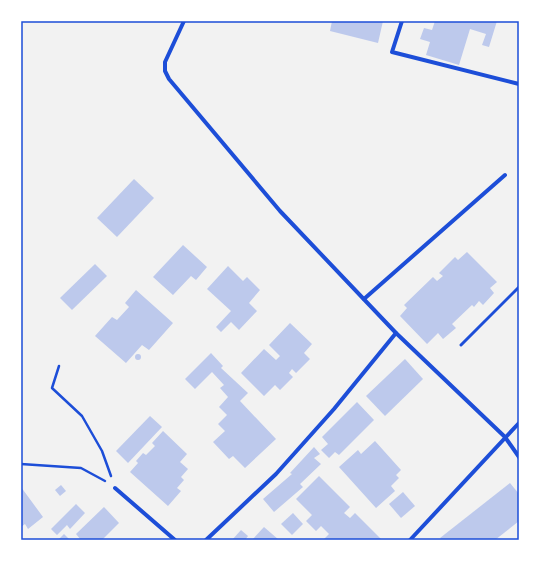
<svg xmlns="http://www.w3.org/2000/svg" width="540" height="561" font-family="Karla,sans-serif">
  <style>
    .building { fill: #bdc9ec }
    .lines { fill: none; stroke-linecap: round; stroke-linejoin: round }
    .path { stroke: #1d4ed8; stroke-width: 2.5 }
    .service { stroke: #1d4ed8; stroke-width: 3 }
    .minor { stroke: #1d4ed8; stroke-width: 4 }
    .neatline { fill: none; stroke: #1d4ed8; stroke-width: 1.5 }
  </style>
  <rect width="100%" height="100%" fill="#f2f2f2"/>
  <!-- building -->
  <g class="building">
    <polygon points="332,21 339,22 383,21 378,43 330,31"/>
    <polygon points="435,21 497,21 489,47 482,45 486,34 470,29 459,65 426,55 430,42 420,39 424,28 432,30"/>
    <polygon points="134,179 154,198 117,237 97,218"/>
    <polygon points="183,245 207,267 196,280 191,276 173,295 153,277"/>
    <polygon points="467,252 497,282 490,288 494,293 483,305 479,301 474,307 472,305 452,324 456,328 443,339 438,333 427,344 400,316 407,308 404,305 433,277 437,281 443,276 439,273 455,257 458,260"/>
    <polygon points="95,264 107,276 72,310 60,298"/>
    <polygon points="228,266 243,281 247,277 260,290 249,303 257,311 239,330 231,322 221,332 216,327 231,311 207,289"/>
    <polygon points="136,290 173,323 149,350 142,345 126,363 95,336 112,317 117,320 129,307 125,303"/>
    <polygon points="290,323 312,344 304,353 310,359 296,373 292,369 289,373 293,377 280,390 275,385 264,396 241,373 264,349 276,360 280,356 269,345"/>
    <polygon points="211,353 223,366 221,368 248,393 240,401 276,439 245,468 233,456 229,459 213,442 225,431 218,424 227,415 219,407 228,397 220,388 224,385 212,372 195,389 185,379"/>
    <circle cx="138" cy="357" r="3"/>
    <polygon points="405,359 423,379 385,416 366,396"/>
    <polygon points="357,402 374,420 339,455 335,452 329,458 321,450 328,444 322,437"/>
    <polygon points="150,416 162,427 128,463 116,451"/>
    <polygon points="163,431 187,454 180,462 188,469 181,477 184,480 177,488 181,491 168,506 130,472 138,463 136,461 143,453 146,455 155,446 152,443"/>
    <polygon points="375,441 401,470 396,475 399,478 391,486 395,491 376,508 339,467 358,450 361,454"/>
    <polygon points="314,447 320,454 314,458 321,464 300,484 303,487 274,512 263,499 292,474 290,473"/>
    <polygon points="319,476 350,507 344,513 350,518 355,513 382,540 326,540 324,539 329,534 321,526 316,531 306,521 312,515 296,499"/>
    <polygon points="510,483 519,494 519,521 495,540 442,540 440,538"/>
    <polygon points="61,485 66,491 60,496 55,490"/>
    <polygon points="21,487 43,517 28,529 25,524 21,527"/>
    <polygon points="403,492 415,506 401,518 389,504"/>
    <polygon points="76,504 85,513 70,529 67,525 57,535 51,529"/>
    <polygon points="104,507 119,523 102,540 81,540 76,534"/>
    <polygon points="293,513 303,524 292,535 281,524"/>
    <polygon points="264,527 279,540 252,540"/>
    <polygon points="241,530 248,536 245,540 232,540"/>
    <polygon points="64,534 70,540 58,540"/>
  </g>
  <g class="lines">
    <!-- path -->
    <g class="path">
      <polyline points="59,366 52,388 82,416 102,451 111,476"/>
      <polyline points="21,464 81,468 105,481"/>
    </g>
    <!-- service -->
    <polyline class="service" points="461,345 519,287"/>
    <!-- minor -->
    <g class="minor">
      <polyline points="184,21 165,62 165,71 169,79 280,211 396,333 505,437 519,457"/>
      <polyline points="402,21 392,52 519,84"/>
      <polyline points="364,299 505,175"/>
      <polyline points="115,488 175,540"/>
      <polyline points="206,540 276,474 334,409 396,333"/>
      <polyline points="410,540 519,423"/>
    </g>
  </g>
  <!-- border -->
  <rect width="540" height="561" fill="none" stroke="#ffffff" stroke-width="44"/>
  <rect x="22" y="22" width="496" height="517" class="neatline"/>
</svg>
